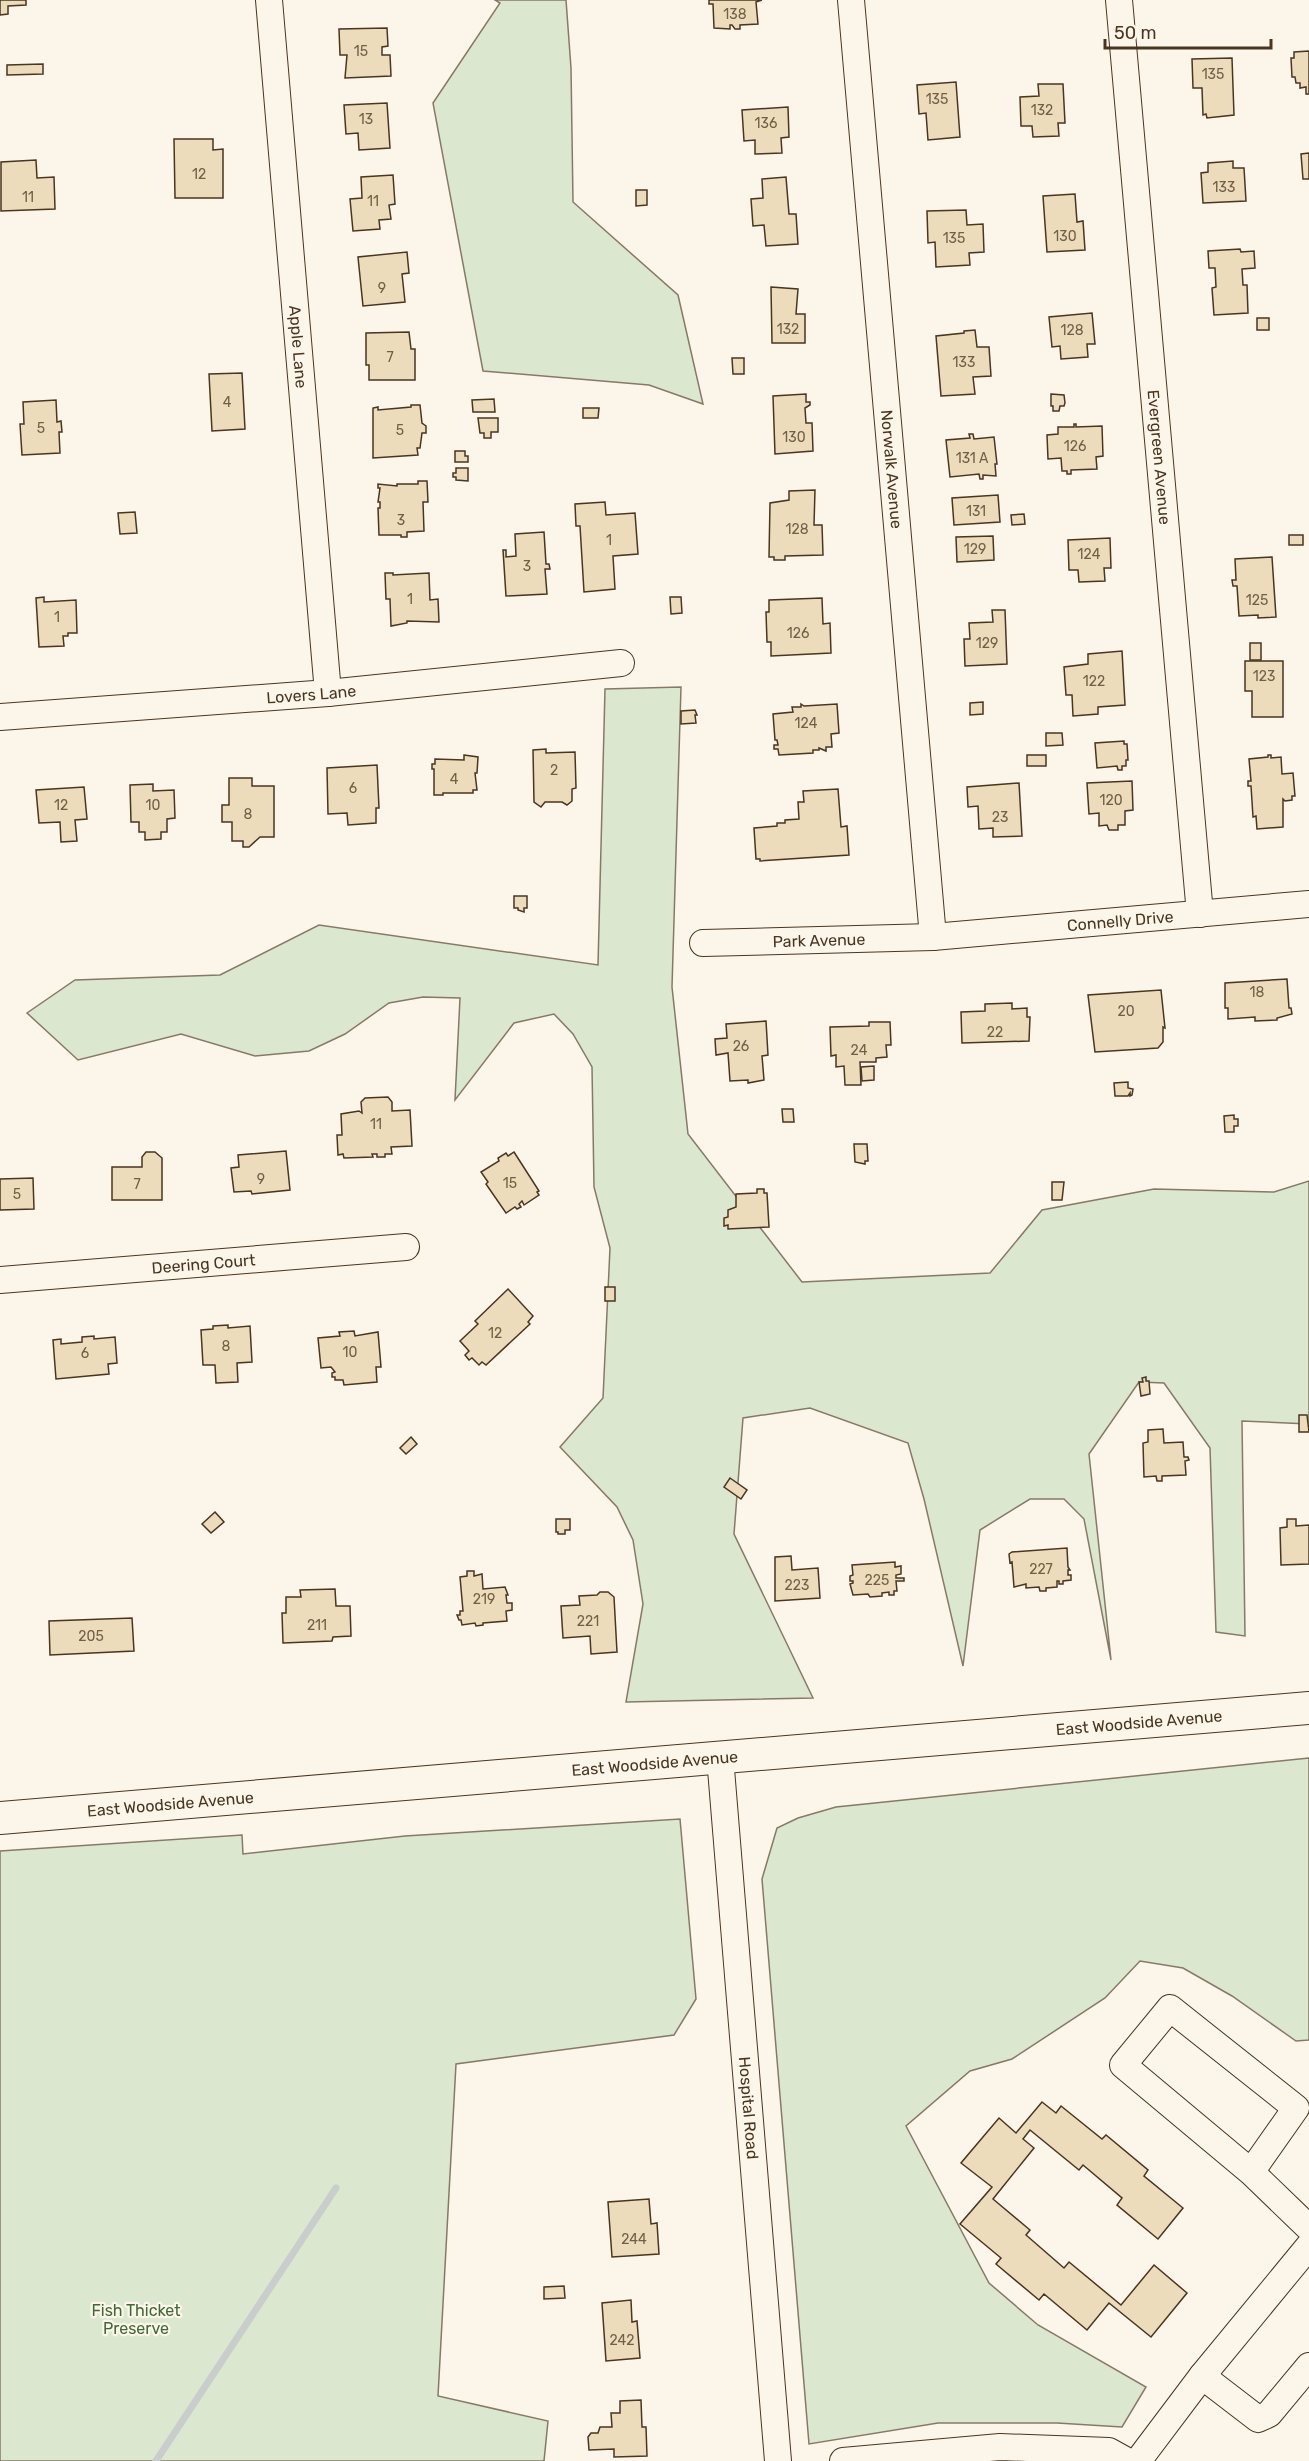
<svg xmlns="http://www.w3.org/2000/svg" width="1309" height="2461" font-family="Rubik,sans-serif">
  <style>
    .green { fill: #dce7d0; stroke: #887966; stroke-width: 1.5 }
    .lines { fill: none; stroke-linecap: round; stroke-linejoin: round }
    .stream { stroke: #c9cecd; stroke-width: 7 }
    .building { fill: #ecdcbc; stroke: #4a3520; stroke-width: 1.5 }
    .minor-casing { stroke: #4a3520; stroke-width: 28 }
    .major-casing { stroke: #4a3520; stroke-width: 34 }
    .minor { stroke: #fbf6e9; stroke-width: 26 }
    .major { stroke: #fbf6e9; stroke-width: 32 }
    .labels { text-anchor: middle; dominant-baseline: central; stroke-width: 4.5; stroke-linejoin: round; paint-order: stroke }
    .number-label { font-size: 14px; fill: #725f47 }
    .street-label { font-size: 16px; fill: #4a3520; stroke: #fbf6e9 }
    .park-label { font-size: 16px; fill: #436837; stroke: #fbf6e9 }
  </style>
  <rect width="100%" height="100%" fill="#fbf6e9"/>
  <!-- green -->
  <g class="green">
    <polygon points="495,0 566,0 571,68 573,202 678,295 703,404 649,385 483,371 433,103 500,3"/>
    <polygon points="681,687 672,987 688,1134 802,1282 990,1273 1042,1210 1154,1189 1274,1192 1309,1181 1309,1424 1242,1421 1245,1636 1216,1632 1210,1448 1164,1383 1139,1382 1089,1454 1111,1660 1084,1519 1064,1499 1030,1499 980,1530 963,1666 924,1499 908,1443 810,1408 743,1418 734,1534 813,1698 626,1702 643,1604 633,1540 617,1507 560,1447 603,1398 610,1248 594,1187 592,1067 573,1034 554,1014 514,1023 455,1100 460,998 423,997 389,1003 345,1034 309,1051 255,1056 181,1034 78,1060 27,1013 75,980 220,975 319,925 598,965 605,689"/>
    <polygon points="1309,1758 1309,2040 1296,2041 1232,1996 1183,1968 1140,1961 1105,1998 1012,2059 970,2071 906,2126 989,2283 1038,2325 1146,2387 1122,2427 1057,2423 938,2423 809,2444 762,1879 777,1828 798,1818 836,1807"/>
    <polygon points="680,1819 696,1999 674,2035 456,2064 438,2396 548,2421 544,2461 0,2461 0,1851 242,1835 243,1854 405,1836"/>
  </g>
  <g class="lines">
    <!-- stream -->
    <polyline class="stream" points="156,2461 336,2188"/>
  </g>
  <!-- building -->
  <g class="building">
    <polygon points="0,0 26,0 26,5 8,6 8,14 0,15"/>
    <polygon points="709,0 762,0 756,2 758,24 740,25 740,29 735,29 732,25 730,25 730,29 714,28 713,4 709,4"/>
    <polygon points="387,28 388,46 382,47 382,55 390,55 391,76 345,78 347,55 340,55 339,29"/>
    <polygon points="1309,51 1309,94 1306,94 1306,87 1300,88 1300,83 1296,83 1295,77 1292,77 1291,58 1294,58 1294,52"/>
    <polygon points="1232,58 1234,115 1207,118 1206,114 1203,115 1202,88 1193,88 1192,59"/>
    <polygon points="43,64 43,74 7,75 7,65"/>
    <polygon points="956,82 960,137 928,140 926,113 919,114 917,85"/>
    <polygon points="1038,84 1063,84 1065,123 1058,123 1059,136 1033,137 1032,126 1021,126 1020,97 1039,96"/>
    <polygon points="387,103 390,148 359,150 358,133 346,134 344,105"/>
    <polygon points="788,107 789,137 781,138 782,153 755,154 755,140 744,141 742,110"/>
    <polygon points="174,139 213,139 213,150 223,149 223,198 175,198"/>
    <polygon points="1309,153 1309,179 1303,179 1301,154"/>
    <polygon points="36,160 37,178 54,177 55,209 1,211 1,162"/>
    <polygon points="1233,161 1233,168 1244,168 1246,201 1203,203 1201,173 1208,172 1208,163"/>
    <polygon points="393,175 395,204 389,205 391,219 379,220 380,229 353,231 350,199 362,198 361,177"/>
    <polygon points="786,177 789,214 796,214 798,244 766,246 764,225 753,226 751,199 763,198 762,179"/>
    <polygon points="636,190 647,190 647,205 636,206"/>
    <polygon points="1075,194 1077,222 1083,221 1085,250 1047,252 1043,196"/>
    <polygon points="966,210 967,225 983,224 984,252 969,253 970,265 936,267 935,242 928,243 927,211"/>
    <polygon points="1240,249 1241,252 1254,251 1255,268 1242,269 1243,285 1247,285 1248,313 1214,315 1212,288 1216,287 1215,268 1209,268 1208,251"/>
    <polygon points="407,252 409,273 402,274 405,302 363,306 358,257"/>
    <polygon points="771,287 798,289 796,314 805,314 805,343 772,343"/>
    <polygon points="1092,313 1095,344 1087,344 1088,357 1061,359 1060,346 1052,347 1049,317"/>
    <rect x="1257" y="318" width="12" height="12"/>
    <polygon points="975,330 977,347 989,347 991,376 973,377 975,394 941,396 936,336 964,333 964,331"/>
    <polygon points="409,332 411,349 415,349 415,380 369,380 369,365 366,365 366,333"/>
    <polygon points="732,358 744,358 744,374 733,374"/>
    <polygon points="242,373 245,429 212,431 209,374"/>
    <polygon points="806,394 806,402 810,402 810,405 805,408 806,423 812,423 813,451 775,454 773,396"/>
    <polygon points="1051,394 1064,395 1065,403 1064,406 1060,406 1059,411 1053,411 1053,406 1051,406"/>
    <polygon points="494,399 495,412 473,412 472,400"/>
    <polygon points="56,400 57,422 61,421 62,432 59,432 60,453 22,455 20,424 24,424 23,402"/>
    <polygon points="411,405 420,405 422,423 426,426 426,433 422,433 420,448 417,448 418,455 373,458 373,408 378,407 378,410 411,407"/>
    <polygon points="583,408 599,408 598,418 583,418"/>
    <polygon points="478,418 498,418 498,432 491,432 491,438 484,438 484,433 480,433"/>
    <polygon points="1074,424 1076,424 1076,427 1102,426 1103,456 1096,457 1097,469 1071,470 1071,474 1067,474 1067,471 1062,471 1061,458 1048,459 1047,435 1058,434 1058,427 1074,427"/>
    <polygon points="969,434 973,434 974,439 994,437 997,464 995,464 996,476 983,475 983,479 980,479 979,474 950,477 946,440 970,438"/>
    <polygon points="455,451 465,451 465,456 468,456 468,462 455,462"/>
    <polygon points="456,468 468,468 468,481 456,480 456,477 453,477 453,473 456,473"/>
    <polygon points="418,481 427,481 428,502 423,502 424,531 407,532 407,537 401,537 401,535 379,535 378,508 380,508 380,502 378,502 380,488 378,488 378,484 397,486 397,484 418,484"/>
    <polygon points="815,490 814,525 822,525 823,555 785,556 785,560 774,560 774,557 769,557 770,503 789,500 789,491"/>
    <polygon points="998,495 1000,522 954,525 952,498"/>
    <polygon points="605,502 606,515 635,513 638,554 613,556 615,589 584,592 580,526 576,526 575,504"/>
    <polygon points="135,512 137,533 120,534 118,513"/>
    <polygon points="1024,514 1025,524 1012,525 1011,515"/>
    <polygon points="544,532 546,564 549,564 550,569 545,569 547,594 506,596 503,550 506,550 506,557 516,556 515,534"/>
    <rect x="1289" y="535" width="14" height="10"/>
    <polygon points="993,536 994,560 957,562 956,537"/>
    <polygon points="1110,538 1111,568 1104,568 1105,581 1079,582 1078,570 1069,570 1068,540"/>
    <polygon points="1272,557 1276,617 1258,618 1258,615 1239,616 1237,586 1233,586 1232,580 1236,580 1235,559"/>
    <polygon points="385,573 393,573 393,575 429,573 430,600 438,599 439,622 407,621 407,623 391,626 390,599 386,599"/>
    <polygon points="44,597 44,602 76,600 77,633 68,633 68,636 63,636 64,646 39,647 36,598"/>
    <polygon points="670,597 681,597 682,613 671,614"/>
    <polygon points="822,598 823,624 830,623 831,653 771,656 771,642 767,642 766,612 769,612 769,600"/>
    <polygon points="992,610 1005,610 1007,664 965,666 964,639 970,639 969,623 993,622"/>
    <rect x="1250" y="643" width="11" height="17"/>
    <polygon points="1122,651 1125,705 1098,707 1098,714 1073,716 1072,695 1066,695 1064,667 1088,664 1088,654"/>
    <polygon points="1245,661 1283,661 1283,717 1252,717 1252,691 1245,691"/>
    <polygon points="983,702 983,714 970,715 970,703"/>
    <polygon points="801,704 804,706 837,704 839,733 831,734 832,747 826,747 826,751 819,748 819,750 813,750 813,753 779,755 778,749 774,749 774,745 778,745 777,740 775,740 773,714 793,712 792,707 801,707"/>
    <polygon points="695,710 697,715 695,715 696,723 681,724 681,711"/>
    <polygon points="1046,733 1062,733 1063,745 1046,746"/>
    <polygon points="1124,741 1124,744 1127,744 1128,760 1126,760 1126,766 1122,766 1122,770 1118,770 1117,766 1097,768 1095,743"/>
    <polygon points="546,749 546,753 575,752 576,788 572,789 572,801 567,805 562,802 545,802 541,807 534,802 533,750"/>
    <polygon points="464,755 478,757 477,773 475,773 477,790 473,790 473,793 443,793 443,795 434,795 434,769 432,769 432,764 435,764 435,759 464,760"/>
    <rect x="1027" y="755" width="19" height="11"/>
    <polygon points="1268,755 1271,755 1271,758 1281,757 1282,774 1293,773 1295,796 1292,796 1292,800 1285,801 1283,799 1283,827 1257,829 1256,816 1253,817 1251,786 1248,786 1248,781 1251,781 1249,759 1268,757"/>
    <polygon points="377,765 379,808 376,808 376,823 348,825 347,813 328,814 327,768"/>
    <polygon points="229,778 252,778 252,786 274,786 274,837 260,837 249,847 243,847 243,841 232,841 232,822 222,822 222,805 229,805"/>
    <polygon points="1132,781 1133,810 1125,811 1125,825 1118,825 1118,830 1109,830 1107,825 1099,826 1099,813 1089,814 1087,783"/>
    <polygon points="1019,783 1022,836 993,837 993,828 979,829 978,806 968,807 967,787"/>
    <polygon points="153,784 153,791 174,790 175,818 167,819 167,832 161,832 161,839 145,840 145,832 139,832 139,822 131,822 130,785"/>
    <polygon points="84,787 87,819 75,820 77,841 61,842 60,822 39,823 36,790"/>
    <polygon points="838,789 841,827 847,826 849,855 760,861 760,859 756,859 754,828 777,826 777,823 785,823 785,820 799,819 798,802 804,802 803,791"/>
    <polygon points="514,896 527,896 527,908 524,908 524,912 518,910 518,908 514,908"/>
    <polygon points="1287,979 1289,1008 1291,1008 1292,1014 1277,1018 1277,1020 1255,1021 1255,1017 1228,1019 1228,1008 1225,1008 1225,983"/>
    <polygon points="1161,990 1165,1028 1163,1027 1163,1042 1158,1048 1095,1052 1088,995"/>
    <polygon points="1012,1003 1012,1009 1027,1008 1027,1017 1030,1017 1029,1041 962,1043 961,1012 985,1011 985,1004"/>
    <polygon points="766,1021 768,1055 762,1056 764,1080 748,1083 748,1080 730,1081 728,1053 716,1055 715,1039 727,1038 726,1024"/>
    <polygon points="869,1022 890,1022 891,1045 886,1045 887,1057 876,1058 876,1062 860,1062 861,1085 845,1085 844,1066 836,1067 836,1055 831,1056 830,1027 869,1026"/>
    <polygon points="874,1066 874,1080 862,1081 861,1067"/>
    <polygon points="1128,1082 1128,1088 1133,1089 1132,1095 1130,1096 1130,1093 1128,1096 1115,1096 1114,1083"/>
    <polygon points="388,1097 392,1102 392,1111 410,1110 412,1146 391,1147 392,1154 385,1154 385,1157 377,1157 377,1154 372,1154 373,1157 344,1158 343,1154 338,1155 337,1135 342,1135 341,1114 359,1111 362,1113 361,1102 365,1098"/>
    <polygon points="782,1109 793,1109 794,1122 783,1122"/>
    <polygon points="1234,1115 1234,1119 1238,1119 1238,1126 1234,1126 1234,1132 1225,1132 1224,1116"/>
    <polygon points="854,1144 867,1144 868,1161 865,1161 865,1164 855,1162"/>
    <polygon points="286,1151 290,1190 252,1194 251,1191 234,1192 231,1168 239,1167 238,1155"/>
    <polygon points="146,1152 155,1152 162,1158 162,1200 112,1200 112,1167 142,1167 142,1157"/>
    <polygon points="514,1152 539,1191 537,1192 539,1195 524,1205 522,1201 519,1204 521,1207 517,1209 515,1207 506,1213 486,1184 488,1182 481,1172 499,1161 498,1158 506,1153 508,1156"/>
    <polygon points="33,1178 34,1209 0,1210 0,1179"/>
    <polygon points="1052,1182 1064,1182 1062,1200 1052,1200"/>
    <polygon points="757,1189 764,1189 764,1193 767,1193 769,1227 728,1229 728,1225 724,1226 724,1218 728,1217 728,1210 736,1207 736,1194 757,1193"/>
    <rect x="605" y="1287" width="10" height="14"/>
    <polygon points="508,1289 533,1316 528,1322 530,1324 486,1365 482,1362 479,1365 472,1358 469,1360 465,1355 469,1351 460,1341 478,1324 475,1321"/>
    <polygon points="228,1325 228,1328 250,1326 252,1362 237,1363 238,1382 216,1383 215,1365 203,1365 201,1330 213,1329 213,1326"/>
    <polygon points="354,1331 355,1336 378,1332 381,1367 376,1367 377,1382 344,1385 343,1380 335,1380 335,1377 332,1377 332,1373 335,1372 331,1367 321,1368 318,1338 340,1336 339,1332"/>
    <polygon points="94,1336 94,1339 115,1337 117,1363 108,1364 109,1374 56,1379 53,1340 61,1339 61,1344 82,1342 82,1337"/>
    <polygon points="1146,1377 1146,1381 1149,1381 1150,1394 1141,1396 1139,1382 1143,1382 1142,1378"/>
    <polygon points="1299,1415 1307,1415 1309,1432 1299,1432"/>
    <polygon points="1163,1429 1164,1443 1183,1442 1184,1457 1188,1457 1189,1460 1185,1461 1186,1475 1162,1476 1162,1481 1157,1481 1156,1476 1144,1477 1143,1443 1148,1442 1148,1430"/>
    <polygon points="411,1437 417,1444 406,1454 400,1448"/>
    <polygon points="730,1478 747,1490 741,1499 724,1487"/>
    <polygon points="215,1512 224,1522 211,1533 202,1524"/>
    <polygon points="556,1519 570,1519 570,1530 565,1530 565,1534 558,1534 558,1532 556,1532"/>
    <polygon points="1287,1519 1296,1519 1296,1526 1309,1525 1309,1564 1281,1565 1280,1528 1287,1527"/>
    <polygon points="1067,1548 1068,1567 1070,1570 1068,1570 1068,1575 1071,1575 1071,1580 1063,1581 1063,1584 1059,1584 1059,1581 1057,1581 1057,1587 1046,1588 1046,1591 1040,1591 1039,1587 1026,1588 1026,1584 1014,1587 1012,1562 1010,1563 1009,1554 1012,1552"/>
    <polygon points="791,1556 792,1570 818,1568 820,1598 775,1601 775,1557"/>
    <polygon points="895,1562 895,1567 901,1566 901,1574 896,1575 896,1578 904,1578 904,1581 896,1581 897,1591 894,1591 894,1595 889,1595 889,1592 882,1593 882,1596 870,1597 868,1594 853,1595 850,1584 853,1583 853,1581 850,1581 850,1576 853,1575 852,1565"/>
    <polygon points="467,1571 474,1571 474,1576 482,1574 483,1589 505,1587 508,1595 506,1595 507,1603 512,1603 512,1610 506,1611 507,1621 483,1623 483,1625 476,1626 475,1623 462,1625 461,1620 459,1620 457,1615 460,1615 460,1611 463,1611 460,1577 467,1576"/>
    <polygon points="335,1589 336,1606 350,1606 351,1636 333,1637 332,1641 283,1643 282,1613 286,1613 286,1597 301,1597 300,1590"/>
    <polygon points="600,1592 608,1592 614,1597 617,1652 591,1654 590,1636 563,1638 561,1606 580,1605 579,1596 597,1595"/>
    <polygon points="132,1618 134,1651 50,1655 49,1621"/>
    <polygon points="1042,2102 1056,2113 1061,2106 1102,2139 1106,2135 1148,2170 1144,2176 1183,2208 1158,2239 1117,2205 1122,2198 1083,2165 1079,2170 1030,2130 1023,2139 1034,2148 993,2199 1030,2230 1026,2235 1064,2268 1069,2262 1121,2305 1154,2265 1187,2293 1151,2337 1109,2303 1087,2330 1044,2294 1039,2300 996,2264 1001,2258 960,2224 992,2187 961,2163 999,2118 1016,2133"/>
    <polygon points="649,2199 651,2224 657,2223 659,2254 612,2257 608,2202"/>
    <polygon points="564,2286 565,2298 544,2299 544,2287"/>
    <polygon points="631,2300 632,2322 637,2321 640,2358 606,2361 602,2303"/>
    <polygon points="641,2400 642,2427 646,2427 647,2456 614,2457 614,2449 589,2450 588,2437 591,2433 598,2433 600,2427 612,2427 611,2413 620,2413 620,2401"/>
  </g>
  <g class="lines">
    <defs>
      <g id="minor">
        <path id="s1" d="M 269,0 L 328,693"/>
        <path id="s2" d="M 851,0 L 933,937"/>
        <path id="s3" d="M 1119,0 L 1200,914"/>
        <path id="s4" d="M 0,717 L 328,693 L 621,663"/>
        <path id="s5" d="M 703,943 L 933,937 L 1309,904"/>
        <path id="s6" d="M 0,1280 L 406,1247"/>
        <path id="s7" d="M 720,1757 L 778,2461"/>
        <polyline points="1251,2172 1296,2108 1170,2008 1123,2065 1251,2172 1309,2228"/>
        <polyline points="1202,2376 1309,2246"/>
        <polyline points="843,2461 1000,2447 1109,2451 1127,2461"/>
        <polyline points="1138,2461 1202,2376 1258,2419 1269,2414 1309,2366"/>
      </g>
      <g id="major">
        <path id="s8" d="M 0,1818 L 1309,1708"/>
      </g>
    </defs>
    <!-- minor casing -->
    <use href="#minor" class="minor-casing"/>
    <!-- major casing -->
    <use href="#major" class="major-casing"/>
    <!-- minor -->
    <use href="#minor" class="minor"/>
    <!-- major -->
    <use href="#major" class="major"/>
  </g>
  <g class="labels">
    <!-- number labels -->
    <g class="number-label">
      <text x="735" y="14">138</text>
      <text x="361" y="51">15</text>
      <text x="1213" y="74">135</text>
      <text x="937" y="99">135</text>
      <text x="1042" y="110">132</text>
      <text x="366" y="119">13</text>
      <text x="766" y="123">136</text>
      <text x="199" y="174">12</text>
      <text x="1224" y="187">133</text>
      <text x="28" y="197">11</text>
      <text x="373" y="201">11</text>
      <text x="1065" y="236">130</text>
      <text x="954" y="238">135</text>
      <text x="382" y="288">9</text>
      <text x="788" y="329">132</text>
      <text x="1072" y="330">128</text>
      <text x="390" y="357">7</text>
      <text x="964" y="362">133</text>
      <text x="227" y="402">4</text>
      <text x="41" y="428">5</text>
      <text x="400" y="430">5</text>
      <text x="794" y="437">130</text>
      <text x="1075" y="446">126</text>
      <text x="972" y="458">131 A</text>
      <text x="976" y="511">131</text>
      <text x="401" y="520">3</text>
      <text x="797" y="529">128</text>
      <text x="609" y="540">1</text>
      <text x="975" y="549">129</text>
      <text x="1089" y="554">124</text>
      <text x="527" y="566">3</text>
      <text x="410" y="599">1</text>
      <text x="1257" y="600">125</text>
      <text x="57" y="617">1</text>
      <text x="798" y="633">126</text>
      <text x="987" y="643">129</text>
      <text x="1264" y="676">123</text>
      <text x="1094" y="681">122</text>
      <text x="806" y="723">124</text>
      <text x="554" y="770">2</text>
      <text x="454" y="779">4</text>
      <text x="353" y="788">6</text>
      <text x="1111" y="800">120</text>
      <text x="61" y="805">12</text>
      <text x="153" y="805">10</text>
      <text x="248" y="814">8</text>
      <text x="1000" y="817">23</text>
      <text x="1257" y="992">18</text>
      <text x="1126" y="1011">20</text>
      <text x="995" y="1032">22</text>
      <text x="741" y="1046">26</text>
      <text x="859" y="1050">24</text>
      <text x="376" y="1124">11</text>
      <text x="261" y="1179">9</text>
      <text x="510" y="1183">15</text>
      <text x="137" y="1184">7</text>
      <text x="17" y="1194">5</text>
      <text x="495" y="1333">12</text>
      <text x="226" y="1346">8</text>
      <text x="350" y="1352">10</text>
      <text x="85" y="1353">6</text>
      <text x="1041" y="1569">227</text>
      <text x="877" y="1580">225</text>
      <text x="797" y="1585">223</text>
      <text x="484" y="1599">219</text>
      <text x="588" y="1621">221</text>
      <text x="317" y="1625">211</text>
      <text x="91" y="1636">205</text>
      <text x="634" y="2239">244</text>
      <text x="622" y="2340">242</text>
    </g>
    <!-- street labels -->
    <g class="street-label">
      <text stroke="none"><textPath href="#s1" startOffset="348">Apple Lane</textPath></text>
      <text stroke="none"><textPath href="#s3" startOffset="459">Evergreen Avenue</textPath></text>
      <text stroke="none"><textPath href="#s2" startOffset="471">Norwalk Avenue</textPath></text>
      <text stroke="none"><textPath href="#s4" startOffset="312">Lovers Lane</textPath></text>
      <text stroke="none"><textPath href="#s5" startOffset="418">Connelly Drive</textPath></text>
      <text stroke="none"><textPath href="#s5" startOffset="116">Park Avenue</textPath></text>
      <text stroke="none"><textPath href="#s6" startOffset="204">Deering Court</textPath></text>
      <text stroke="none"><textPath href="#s8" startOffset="1143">East Woodside Avenue</textPath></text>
      <text stroke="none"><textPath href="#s8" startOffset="657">East Woodside Avenue</textPath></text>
      <text stroke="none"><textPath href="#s8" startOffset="171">East Woodside Avenue</textPath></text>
      <text stroke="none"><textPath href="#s7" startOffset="352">Hospital Road</textPath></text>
    </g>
    <!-- park labels -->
    <g class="park-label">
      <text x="136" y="2310">Fish Thicket<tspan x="136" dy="18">Preserve</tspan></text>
    </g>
  </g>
  <!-- scale -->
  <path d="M1105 39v9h166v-9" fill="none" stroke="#4a3520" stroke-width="3"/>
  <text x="1114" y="39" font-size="18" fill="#4a3520" stroke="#fbf6e9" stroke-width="4.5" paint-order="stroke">50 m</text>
</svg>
